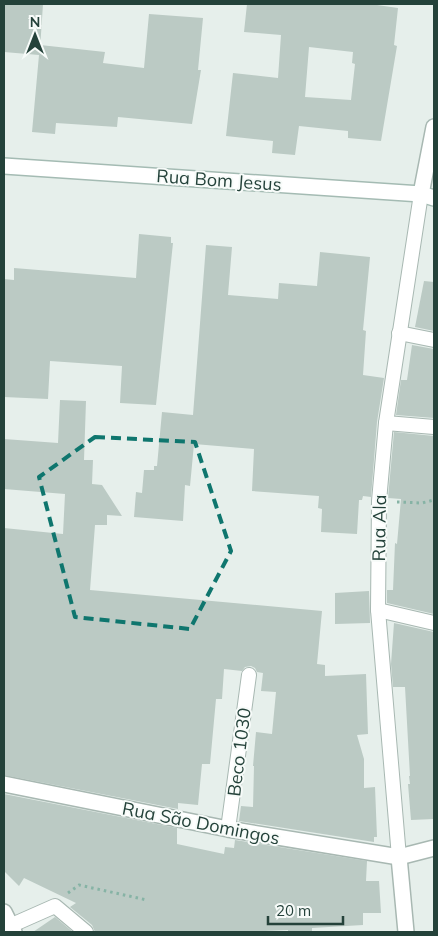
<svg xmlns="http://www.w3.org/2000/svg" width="438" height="936" font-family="Mulish,sans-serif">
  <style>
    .building { fill: #bbcac4; fill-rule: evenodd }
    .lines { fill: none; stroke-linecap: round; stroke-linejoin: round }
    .lane-casing { stroke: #a8b8b2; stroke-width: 16 }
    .street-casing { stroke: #a8b8b2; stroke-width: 18 }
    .secondary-casing { stroke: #a4bbb3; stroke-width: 18 }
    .path { stroke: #86b3a5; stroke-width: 3; stroke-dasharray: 2.5 4; stroke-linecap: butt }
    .lane { stroke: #fff; stroke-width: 14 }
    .street { stroke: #fff; stroke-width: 15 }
    .secondary { stroke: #fff; stroke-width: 15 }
    .marked { fill: none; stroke: #0f766e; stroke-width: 4; stroke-dasharray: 10 6; stroke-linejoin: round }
    .labels { text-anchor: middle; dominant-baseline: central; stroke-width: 4; stroke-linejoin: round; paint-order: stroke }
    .street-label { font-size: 18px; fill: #24423a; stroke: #f7fbf9 }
  </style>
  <rect width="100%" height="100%" fill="#e6efeb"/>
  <!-- building -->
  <g class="building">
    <polygon points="4,4 43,4 40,49 40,45 105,52 103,63 144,68 149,14 203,18 198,70 201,70 192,124 118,117 117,127 56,123 55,134 32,132 39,55 4,52"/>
    <path d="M 247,4 L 370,4 L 398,8 L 394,45 L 397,46 L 381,141 L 348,138 L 348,131 L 299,126 L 295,155 L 272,153 L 273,141 L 226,136 L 233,73 L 278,78 L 281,35 L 244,32 ZM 309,47 L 353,52 L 352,63 L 355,64 L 351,100 L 305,97 Z"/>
    <polygon points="139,234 171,237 171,243 173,243 156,405 120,403 122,366 50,361 48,399 4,397 4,279 14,280 14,268 136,278"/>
    <polygon points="206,245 232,247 228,295 278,299 279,283 317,286 320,252 370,257 363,330 366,331 363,375 384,378 377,422 371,497 363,496 362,500 359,500 357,534 321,532 322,509 318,508 319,496 252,491 254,449 194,444 190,486 185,485 183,521 134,517 136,492 142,493 144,470 154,470 154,466 157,466 162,412 193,415"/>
    <polygon points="424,281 434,282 434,331 415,327"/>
    <polygon points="412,345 434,349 434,418 396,415 401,380 407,380"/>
    <polygon points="60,400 86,401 84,460 93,460 92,484 102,485 122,516 107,515 107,525 95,525 90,590 322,611 317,664 325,665 325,676 366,674 368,734 357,735 364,759 364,788 375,787 377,837 374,837 374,842 239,821 241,806 253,807 254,766 253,766 256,732 272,734 276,692 261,691 263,673 257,672 255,668 251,666 245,667 242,671 224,669 222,699 216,699 210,764 202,764 198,805 178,803 178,809 4,775 4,528 63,534 65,494 4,489 4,439 58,443"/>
    <polygon points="394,432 434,436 434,614 387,603 387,590 393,590 395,543 397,544 401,499 388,498"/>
    <polygon points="369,591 370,623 335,624 335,593"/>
    <polygon points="394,623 434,632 434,819 411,820 408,784 410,784 409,776 410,776 405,687 393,687 391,664"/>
    <polygon points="4,794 177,828 177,844 224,854 225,847 234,848 235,840 367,861 366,881 379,881 381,913 363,913 363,925 312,928 312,932 288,932 288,930 245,932 95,932 92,925 70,907 76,903 24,878 19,886 4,871"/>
    <polygon points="55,917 73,932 33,932"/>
  </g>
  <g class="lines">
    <defs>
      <g id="lane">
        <polyline points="399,333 434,340"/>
        <polyline points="386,423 434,427"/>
        <polyline points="378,610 434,623"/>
        <polyline points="228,829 249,675"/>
        <polyline points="399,857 378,610 379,501 386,423 421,194"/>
        <polyline points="12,925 55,906 86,932"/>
      </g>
      <g id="street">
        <polyline points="421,194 434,127"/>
        <polyline points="4,784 228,829 399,857 434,848"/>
        <polyline points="399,857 406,932"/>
        <polyline points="4,912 14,932"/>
      </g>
      <polyline id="secondary" points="4,166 421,194 434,198"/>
    </defs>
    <!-- lane casing -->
    <use href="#lane" class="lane-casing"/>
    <!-- street casing -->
    <use href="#street" class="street-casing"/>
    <!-- secondary casing -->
    <use href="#secondary" class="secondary-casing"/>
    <!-- path -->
    <g class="path">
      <polyline points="397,502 422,503 434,500"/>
      <polyline points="68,893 79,885 147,900"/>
    </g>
    <!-- lane -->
    <use href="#lane" class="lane"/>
    <!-- street -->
    <use href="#street" class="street"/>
    <!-- secondary -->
    <use href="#secondary" class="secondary"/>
  </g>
  <!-- marked area -->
  <path class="marked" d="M 95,437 L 195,442 L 231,551 L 190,629 L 75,617 L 39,477 Z"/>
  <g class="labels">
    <!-- street labels -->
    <g class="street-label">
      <text transform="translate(219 180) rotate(4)">Rua Bom Jesus</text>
      <text transform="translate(379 528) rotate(-89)">Rua Ala</text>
      <text transform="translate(239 752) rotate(-83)">Beco 1030</text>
      <text transform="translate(201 823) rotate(11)">Rua São Domingos</text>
    </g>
  </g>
  <!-- border -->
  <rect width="438" height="936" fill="none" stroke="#24423a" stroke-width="10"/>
  <!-- north arrow -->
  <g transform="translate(35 35)" stroke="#f7fbf9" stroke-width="4" paint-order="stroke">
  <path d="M0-4L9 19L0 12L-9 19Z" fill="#24423a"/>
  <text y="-8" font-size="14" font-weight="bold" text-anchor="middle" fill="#24423a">N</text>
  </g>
  <!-- scale -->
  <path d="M268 916v8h75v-8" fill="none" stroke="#24423a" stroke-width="2.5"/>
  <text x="276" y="916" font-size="15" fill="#24423a" stroke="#f7fbf9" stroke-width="4" paint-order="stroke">20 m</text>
</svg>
